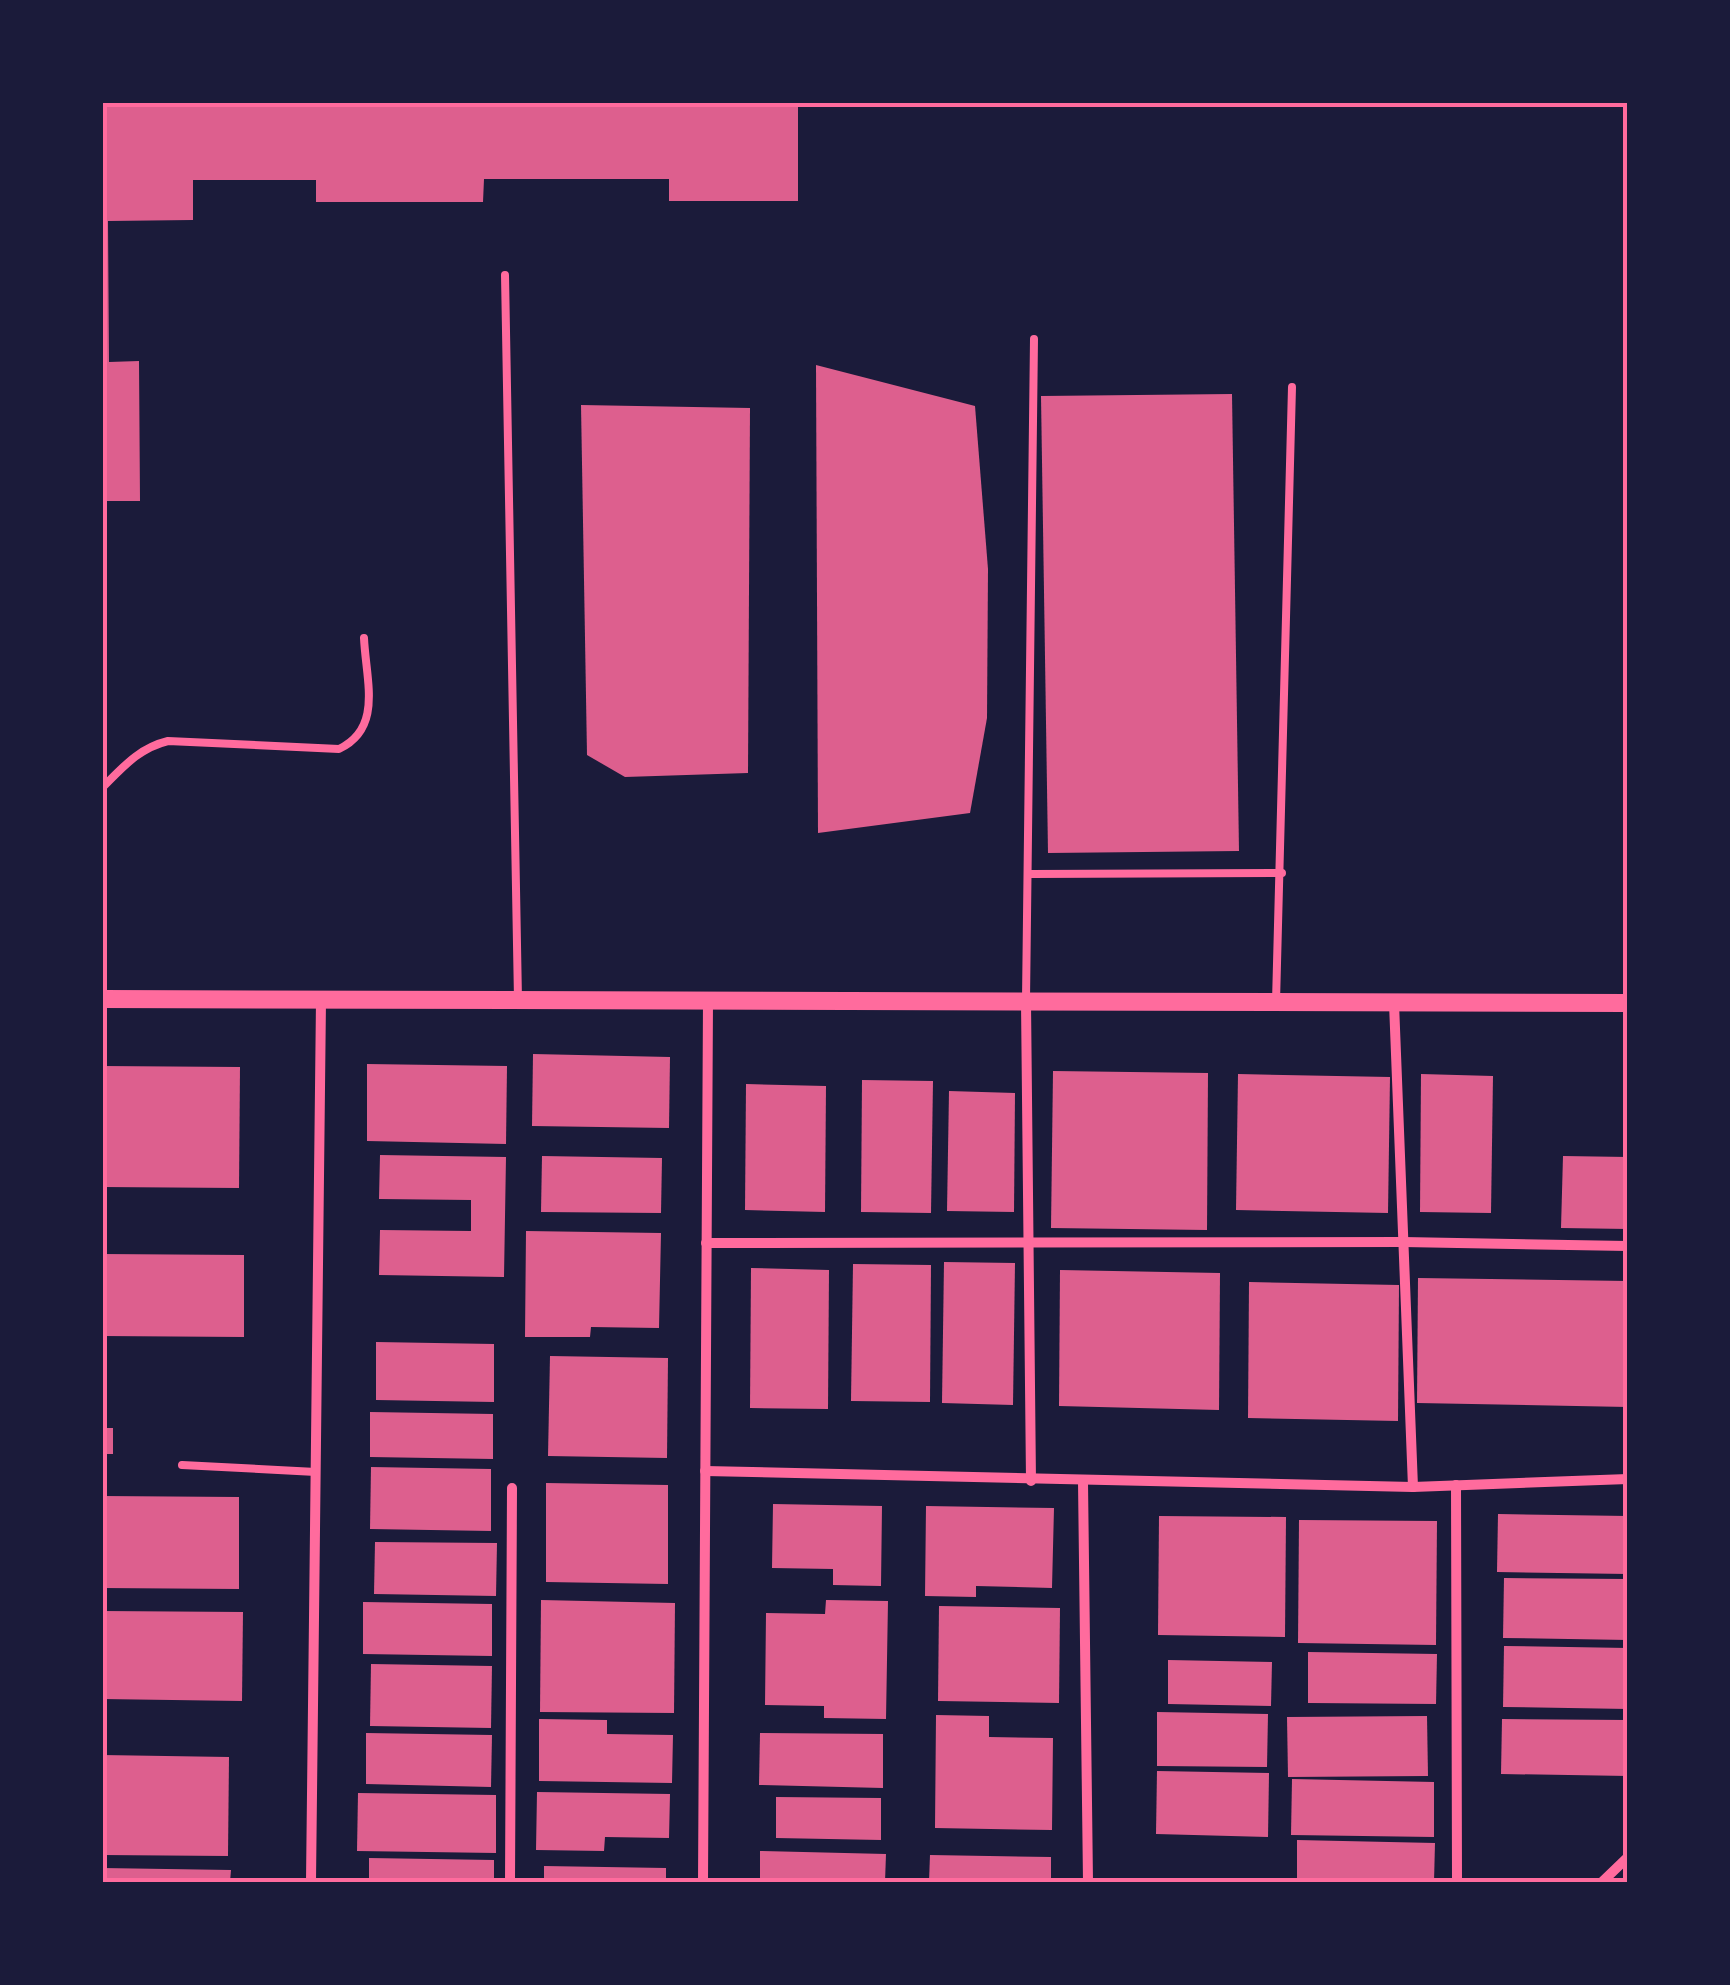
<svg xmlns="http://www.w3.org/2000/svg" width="1730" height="1985" font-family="Georgia,serif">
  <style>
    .building { fill: #dd5f8e }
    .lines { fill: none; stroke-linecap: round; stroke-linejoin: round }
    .service { stroke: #ff6b9d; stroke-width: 8 }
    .minor { stroke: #ff6b9d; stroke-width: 10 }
    .tertiary { stroke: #ff6b9d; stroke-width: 18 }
    .neatline { fill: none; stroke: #ff6b9d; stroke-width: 4 }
  </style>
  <rect width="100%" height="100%" fill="#1b1b3a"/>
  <!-- building -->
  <g class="building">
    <polygon points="102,104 798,104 798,201 669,201 669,179 484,179 483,202 316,202 316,180 193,180 193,220 108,221 109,362 139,361 140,501 102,501"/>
    <polygon points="816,365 975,406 988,569 987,718 970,813 818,833"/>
    <polygon points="1232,394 1239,851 1048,853 1041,396"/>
    <polygon points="581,405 750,408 748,773 625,777 587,755"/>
    <polygon points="533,1054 670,1057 669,1128 532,1126"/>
    <polygon points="367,1064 507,1066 506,1144 367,1141"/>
    <polygon points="102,1066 240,1067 239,1188 102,1187"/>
    <polygon points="1053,1071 1208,1073 1207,1230 1051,1228"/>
    <polygon points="1238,1074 1390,1077 1388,1213 1236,1210"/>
    <polygon points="1421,1074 1493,1076 1491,1213 1420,1212"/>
    <polygon points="862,1080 933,1081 931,1213 861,1212"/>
    <polygon points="746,1084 826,1086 825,1212 745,1210"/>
    <polygon points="949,1091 1015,1093 1014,1212 947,1211"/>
    <polygon points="380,1155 506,1157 504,1277 379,1275 380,1230 471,1231 471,1200 379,1199"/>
    <polygon points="542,1156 662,1158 661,1213 541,1212"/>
    <polygon points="1563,1156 1628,1157 1628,1229 1561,1228"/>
    <polygon points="526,1231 661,1233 659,1328 591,1327 590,1337 525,1337"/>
    <polygon points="102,1254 244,1255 244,1337 102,1336"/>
    <polygon points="944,1262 1015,1263 1013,1405 942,1403"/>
    <polygon points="853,1264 931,1265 930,1402 851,1401"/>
    <polygon points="751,1268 829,1270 828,1409 750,1408"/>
    <polygon points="1060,1270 1220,1273 1219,1410 1059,1406"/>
    <polygon points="1418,1278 1628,1281 1628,1407 1417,1403"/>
    <polygon points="1249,1282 1399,1285 1398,1421 1248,1418"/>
    <polygon points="376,1342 494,1344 494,1402 376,1400"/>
    <polygon points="550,1356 668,1358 667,1458 548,1456"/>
    <polygon points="370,1412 493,1414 493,1459 370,1457"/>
    <rect x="102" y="1428" width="11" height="26"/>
    <polygon points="371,1467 491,1469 491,1531 370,1529"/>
    <polygon points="546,1483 668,1485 668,1584 546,1582"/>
    <polygon points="102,1496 239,1497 239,1589 102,1588"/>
    <polygon points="773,1504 882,1506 881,1586 833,1585 833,1569 772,1568"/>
    <polygon points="926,1506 1054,1508 1052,1588 976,1586 976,1597 925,1596"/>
    <polygon points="1498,1514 1628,1516 1628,1574 1497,1572"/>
    <polygon points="1159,1516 1286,1517 1285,1637 1158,1635"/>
    <polygon points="1299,1520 1437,1521 1436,1645 1298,1643"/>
    <polygon points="375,1542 497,1543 496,1596 374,1594"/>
    <polygon points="1504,1578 1628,1579 1628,1640 1503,1638"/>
    <polygon points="541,1600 675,1603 674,1713 540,1712"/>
    <polygon points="826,1600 888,1601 886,1719 824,1718 824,1706 765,1705 766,1613 825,1614"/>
    <polygon points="363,1602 492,1604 492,1656 363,1654"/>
    <polygon points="939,1606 1060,1608 1059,1703 938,1701"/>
    <polygon points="102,1611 243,1612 242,1701 102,1699"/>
    <polygon points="1504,1646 1628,1648 1628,1709 1503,1707"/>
    <polygon points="1308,1652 1437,1654 1436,1704 1308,1703"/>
    <polygon points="1168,1660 1272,1662 1271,1706 1168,1704"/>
    <polygon points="371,1664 492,1666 491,1728 370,1726"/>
    <polygon points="1157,1712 1268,1714 1267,1767 1157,1766"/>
    <polygon points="936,1715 989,1716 989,1737 1053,1738 1052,1830 935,1828"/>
    <polygon points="1427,1716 1428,1776 1288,1777 1287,1717"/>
    <polygon points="539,1719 607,1720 607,1734 673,1735 672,1783 539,1781"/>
    <polygon points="1502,1719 1628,1720 1628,1776 1501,1774"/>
    <polygon points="366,1733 492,1735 491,1787 366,1784"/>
    <polygon points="760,1733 883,1734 883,1788 759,1785"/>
    <polygon points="102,1755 229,1757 228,1856 102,1855"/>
    <polygon points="1157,1771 1269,1773 1268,1837 1156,1834"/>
    <polygon points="1292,1779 1434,1782 1434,1837 1291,1835"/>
    <polygon points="537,1792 670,1794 669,1838 605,1837 604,1851 536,1850"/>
    <polygon points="358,1793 496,1795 496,1853 357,1851"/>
    <polygon points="776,1797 881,1798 881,1840 776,1838"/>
    <polygon points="1297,1840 1435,1843 1434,1882 1297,1882"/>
    <polygon points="760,1851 886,1854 885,1882 760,1882"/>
    <polygon points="930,1855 1051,1857 1051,1882 929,1882"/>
    <polygon points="369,1858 494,1860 494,1882 369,1882"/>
    <polygon points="544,1866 666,1868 666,1882 544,1882"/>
    <polygon points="102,1868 231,1870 230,1882 102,1882"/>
  </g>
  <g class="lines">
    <!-- service -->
    <g class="service">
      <polyline points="505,275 518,1000"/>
      <path d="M 102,788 C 123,767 139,748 168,741 L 339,749 C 383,728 366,681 364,638"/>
      <polyline points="1031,874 1282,873"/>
      <polyline points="1026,1000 1034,339"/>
      <polyline points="1276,1002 1292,387"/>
      <polyline points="182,1465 316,1472"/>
    </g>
    <!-- minor -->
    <g class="minor">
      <polyline points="1026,1002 1031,1481"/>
      <polyline points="1394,1003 1413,1487"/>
      <polyline points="706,1243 1403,1242 1628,1246"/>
      <polyline points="705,1471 1413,1487 1628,1479"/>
      <polyline points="1083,1482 1088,1882"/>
      <polyline points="1456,1485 1457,1882"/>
      <polyline points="311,1882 321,1000"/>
      <polyline points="510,1882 512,1488"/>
      <polyline points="703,1882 708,1001"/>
      <polyline points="1602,1882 1628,1857"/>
    </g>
    <!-- tertiary -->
    <polyline class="tertiary" points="102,999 1628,1003"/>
  </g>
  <!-- border -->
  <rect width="1730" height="1985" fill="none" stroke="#1b1b3a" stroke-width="210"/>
  <rect x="105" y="105" width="1520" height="1775" class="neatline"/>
</svg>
